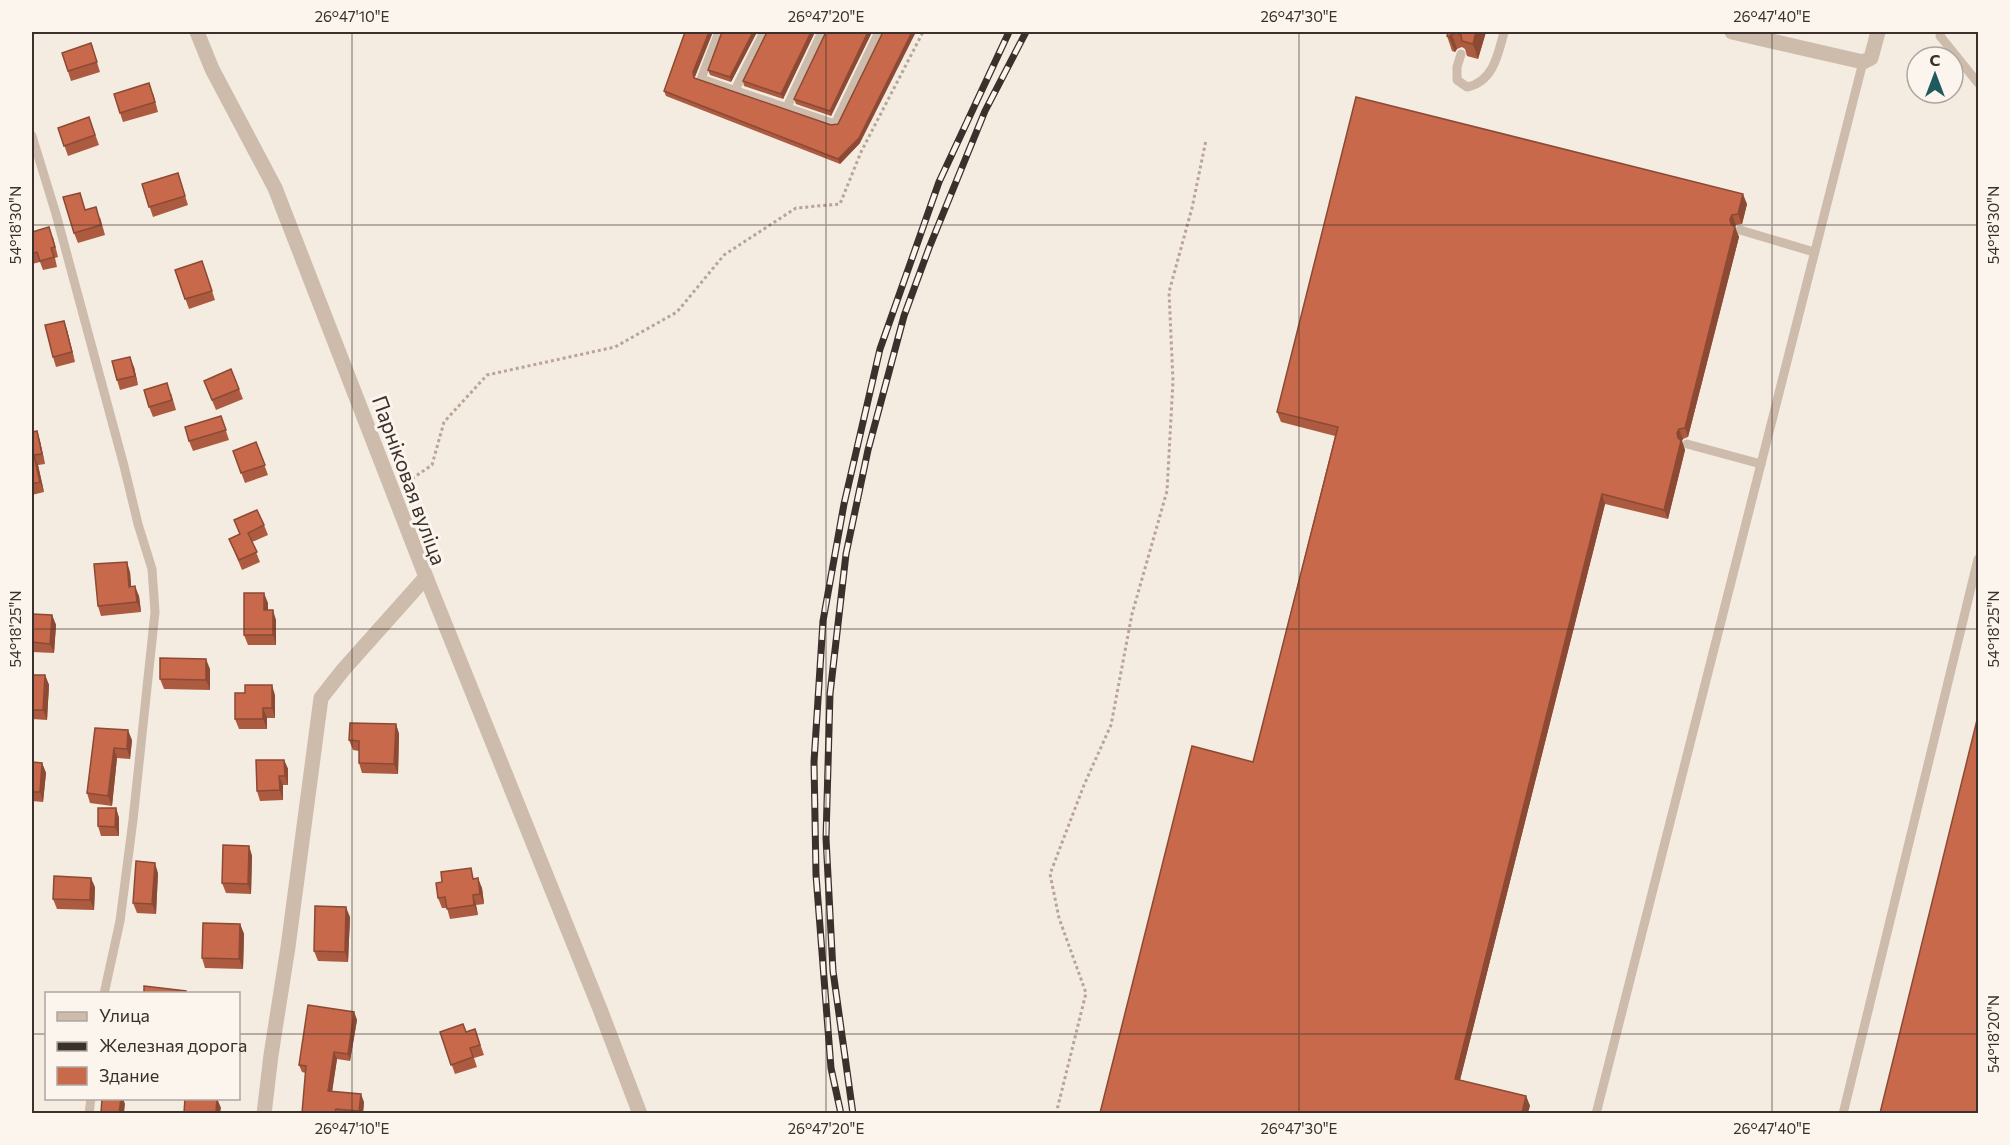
<svg xmlns="http://www.w3.org/2000/svg" width="2010" height="1145" font-family="Commissioner,sans-serif">
  <style>
    .lines { fill: none; stroke-linecap: round; stroke-linejoin: round }
    .path { stroke: #b9a596; stroke-width: 3; stroke-dasharray: 3 3; stroke-linecap: butt }
    .service { stroke: #cdbbac; stroke-width: 9 }
    .minor { stroke: #cdbbac; stroke-width: 15 }
    .rail-casing { stroke: #3b302b; stroke-width: 7 }
    .rail { stroke: #fbf5ee; stroke-width: 4.5; stroke-dasharray: 14; stroke-linecap: butt }
    .wall { fill: #ac5a40 }
    .shaded-wall { fill: #8c4a34 }
    .building { fill: #c8694b; stroke: #8c4a34; stroke-width: 1.5 }
    .ticks { fill: none; stroke: #3b302b; stroke-width: 1.5; stroke-opacity: 0.45 }
    .labels { text-anchor: middle; dominant-baseline: central; stroke-width: 6; stroke-linejoin: round; paint-order: stroke }
    .street-label { font-size: 21px; fill: #3b302b; stroke: #fbf5ee }
    .neatline { fill: none; stroke: #3b302b; stroke-width: 2 }
    .ticks-label { font-size: 15px; text-anchor: middle; fill: #3b302b }
  </style>
  <rect width="100%" height="100%" fill="#f4ebe1"/>
  <g class="lines">
    <!-- path -->
    <g class="path">
      <polyline points="407,482 432,465 444,422 487,375 615,347 677,312 724,255 796,208 840,204 861,152 923,32"/>
      <polyline points="1056,1114 1086,993 1059,918 1050,874 1084,785 1111,725 1132,614 1167,491 1173,381 1169,292 1192,208 1206,140"/>
    </g>
    <!-- service -->
    <g class="service">
      <polyline points="719,32 701,79 835,124 879,32"/>
      <polyline points="1941,32 1940,36 1978,83"/>
      <path d="M 1461,54 L 1457,67 L 1457,80 L 1467,87 C 1493,82 1498,55 1504,32"/>
      <polyline points="735,90 764,32"/>
      <polyline points="787,107 822,32"/>
      <polyline points="32,136 56,214 124,466 138,524 152,569 155,612 133,820 120,921 104,994"/>
      <polyline points="1740,230 1814,252"/>
      <polyline points="1687,444 1761,464"/>
      <polyline points="89,1114 91,1098"/>
      <polyline points="1596,1114 1863,62"/>
      <polyline points="1843,1114 1978,559"/>
    </g>
    <!-- minor -->
    <g class="minor">
      <polyline points="197,32 212,69 275,188 426,577 343,670 321,698 288,947 271,1055 264,1114"/>
      <polyline points="1732,32 1863,62 1871,58 1878,32"/>
      <polyline points="426,577 600,1009 640,1114"/>
    </g>
    <defs>
      <g id="rail">
        <polyline points="841,1114 831,1068 816,875 814,762 823,621 844,504 880,349 939,182 1009,32"/>
        <polyline points="853,1114 833,971 826,838 830,694 846,554 868,450 904,316 929,248 985,111 1026,32"/>
      </g>
    </defs>
    <!-- rail casing -->
    <use href="#rail" class="rail-casing"/>
    <!-- rail -->
    <use href="#rail" class="rail"/>
  </g>
  <!-- wall -->
  <g class="wall">
    <polygon points="722,32 757,32 731,82 710,75 708,70"/>
    <polygon points="767,32 815,32 783,99 744,86 743,81"/>
    <polygon points="826,32 872,32 831,116 796,104 794,99"/>
    <polygon points="1448,32 1486,32 1478,59 1467,56 1465,49 1462,47 1457,49 1455,52 1452,51 1447,36"/>
    <polygon points="91,43 100,72 71,81 62,53"/>
    <polygon points="695,77 695,78 860,143 840,164 666,96 664,91"/>
    <polygon points="153,93 158,112 123,122 120,113"/>
    <polygon points="89,117 99,145 68,156 58,128"/>
    <polygon points="181,183 188,205 153,217 142,184"/>
    <polygon points="1747,204 1742,224 1736,225 1735,227 1739,237 1688,437 1683,439 1682,441 1685,450 1668,519 1605,504 1460,1080 1526,1096 1530,1106 1100,1113 1253,762 1335,436 1281,422 1277,412"/>
    <polygon points="100,217 105,235 78,243 74,233"/>
    <polygon points="32,232 53,237 58,257 55,258 57,267 43,270 40,262 32,264"/>
    <polygon points="202,261 215,300 189,309 175,270"/>
    <polygon points="64,321 67,330 75,362 56,367 53,357"/>
    <polygon points="134,367 138,385 120,390 117,380"/>
    <polygon points="231,369 243,399 216,410 204,381"/>
    <polygon points="171,393 176,410 153,417 149,407"/>
    <polygon points="221,416 229,440 193,451 189,441"/>
    <polygon points="37,431 40,441 45,464 38,465 44,492 32,495 32,432"/>
    <polygon points="256,442 268,475 245,483 233,451"/>
    <polygon points="234,520 264,525 268,535 252,542 260,562 242,570 229,539 240,534"/>
    <polygon points="130,572 131,586 139,596 141,612 101,616 98,606"/>
    <polygon points="268,603 268,610 276,620 276,645 248,645 244,635"/>
    <polygon points="32,614 52,615 56,625 54,653 32,652"/>
    <polygon points="210,669 210,690 164,689 160,679"/>
    <polygon points="32,675 45,675 49,685 47,720 32,719"/>
    <polygon points="275,695 275,718 267,718 267,729 239,729 235,719"/>
    <polygon points="396,724 399,734 398,774 362,773 359,763 359,751 353,750 349,740"/>
    <polygon points="95,728 132,740 130,759 117,758 112,806 90,803 87,793"/>
    <polygon points="284,760 288,769 288,785 283,785 283,800 260,801 257,791"/>
    <polygon points="32,762 42,763 46,773 43,802 32,801"/>
    <polygon points="116,808 119,818 119,836 101,836 98,826"/>
    <polygon points="249,846 252,856 251,894 226,893 222,883"/>
    <polygon points="158,873 156,914 137,913 133,903"/>
    <polygon points="475,879 482,888 484,904 476,905 478,915 450,919 447,908 442,908 438,898"/>
    <polygon points="95,887 94,910 57,909 53,899"/>
    <polygon points="350,917 348,962 318,961 314,951"/>
    <polygon points="240,924 244,934 243,969 205,968 202,958"/>
    <polygon points="354,1012 357,1020 350,1061 337,1059 332,1091 364,1102 363,1113 302,1113 306,1073 302,1072 299,1065"/>
    <polygon points="475,1029 484,1055 474,1058 477,1067 455,1074 440,1032 466,1032"/>
  </g>
  <!-- shaded-wall -->
  <g class="shaded-wall">
    <polygon points="709,32 713,32 695,77 696,83 693,72"/>
    <polygon points="753,32 757,32 731,82 730,77"/>
    <polygon points="811,32 815,32 783,99 781,94"/>
    <polygon points="868,32 872,32 831,116 830,111"/>
    <polygon points="912,32 916,32 860,143 840,164 838,159"/>
    <polygon points="1476,32 1486,32 1478,59 1473,44"/>
    <polygon points="1452,34 1457,49 1455,52 1449,37"/>
    <polygon points="1743,194 1747,204 1742,224 1738,214"/>
    <polygon points="1732,215 1736,225 1733,229 1735,227 1739,237 1688,437 1685,428 1730,219"/>
    <polygon points="64,321 67,330 75,362 72,352"/>
    <polygon points="130,357 134,367 138,385 135,376"/>
    <polygon points="1679,429 1683,439 1682,441 1685,450 1668,519 1664,510 1677,433"/>
    <polygon points="37,431 40,441 45,464 42,454"/>
    <polygon points="34,455 38,465 44,492 40,482"/>
    <polygon points="1602,494 1605,504 1458,1088 1455,1079"/>
    <polygon points="127,562 130,572 132,597 129,587"/>
    <polygon points="135,586 139,596 141,612 137,602"/>
    <polygon points="264,593 268,603 268,620 264,610"/>
    <polygon points="273,610 276,620 276,645 273,635"/>
    <polygon points="52,615 56,625 54,653 50,644"/>
    <polygon points="206,659 210,669 210,690 206,680"/>
    <polygon points="45,675 49,685 47,720 43,710"/>
    <polygon points="272,685 275,695 275,718 272,708"/>
    <polygon points="263,708 267,718 267,729 263,719"/>
    <polygon points="396,724 399,734 398,774 394,764"/>
    <polygon points="128,730 132,740 130,759 127,749"/>
    <polygon points="114,748 117,758 112,806 108,796"/>
    <polygon points="284,760 288,769 288,785 285,776"/>
    <polygon points="42,763 46,773 43,802 40,792"/>
    <polygon points="279,776 283,785 283,800 280,790"/>
    <polygon points="116,808 119,818 119,836 115,827"/>
    <polygon points="249,846 252,856 251,894 248,884"/>
    <polygon points="155,863 158,873 156,914 152,904"/>
    <polygon points="91,878 95,887 94,910 90,900"/>
    <polygon points="478,878 482,888 484,904 480,894"/>
    <polygon points="473,895 476,905 478,915 474,905"/>
    <polygon points="346,907 350,917 348,962 345,952"/>
    <polygon points="240,924 244,934 243,969 239,959"/>
    <polygon points="354,1012 357,1020 350,1061 348,1054"/>
    <polygon points="334,1052 337,1059 331,1099 328,1091"/>
    <polygon points="361,1094 364,1102 363,1113 360,1113 359,1111"/>
    <polygon points="1526,1096 1530,1106 1528,1113 1522,1113"/>
    <polygon points="121,1098 123,1098 125,1104 124,1113 119,1113"/>
    <polygon points="217,1098 221,1108 220,1113 216,1113"/>
  </g>
  <!-- building -->
  <g class="building">
    <polygon points="685,32 709,32 693,72 694,78 831,125 838,124 883,32 912,32 859,138 838,159 664,91"/>
    <polygon points="722,32 753,32 730,77 708,70"/>
    <polygon points="767,32 811,32 781,94 743,81"/>
    <polygon points="826,32 868,32 830,111 794,99"/>
    <polygon points="1448,32 1476,32 1473,44 1462,41 1461,35 1457,33 1452,34 1449,37 1447,36"/>
    <polygon points="91,43 97,62 68,71 62,53"/>
    <polygon points="149,83 155,102 120,113 114,94"/>
    <polygon points="1356,97 1743,194 1738,214 1732,215 1730,219 1731,224 1735,227 1685,428 1679,429 1677,433 1678,438 1681,441 1664,510 1602,494 1455,1079 1526,1096 1522,1113 1100,1113 1192,746 1253,762 1338,427 1277,412"/>
    <polygon points="89,117 95,135 64,146 58,128"/>
    <polygon points="178,173 185,196 149,207 142,184"/>
    <polygon points="80,193 85,210 96,207 101,225 74,233 63,197"/>
    <polygon points="49,227 55,247 51,248 54,257 40,261 37,252 32,254 32,232"/>
    <polygon points="202,261 212,291 185,299 175,270"/>
    <polygon points="64,321 72,352 53,357 45,325"/>
    <polygon points="130,357 135,376 117,380 112,361"/>
    <polygon points="231,369 239,389 212,400 204,381"/>
    <polygon points="167,383 172,400 149,407 144,390"/>
    <polygon points="221,416 226,430 189,441 185,427"/>
    <polygon points="37,431 42,454 34,455 40,482 32,484 32,432"/>
    <polygon points="256,442 265,465 241,473 233,451"/>
    <polygon points="257,510 264,525 248,533 257,552 239,560 229,539 240,534 234,520"/>
    <polygon points="127,562 129,587 135,586 137,602 98,606 94,564"/>
    <polygon points="244,593 264,593 264,610 273,610 273,635 244,635"/>
    <polygon points="32,614 52,615 50,644 32,642"/>
    <polygon points="160,658 206,659 206,680 160,679"/>
    <polygon points="32,675 45,675 43,710 32,710"/>
    <polygon points="245,685 272,685 272,708 263,708 263,719 235,719 235,693 245,693"/>
    <polygon points="1978,716 1978,1113 1880,1113"/>
    <polygon points="350,723 396,724 394,764 359,763 359,741 349,740"/>
    <polygon points="95,728 128,730 127,749 114,748 108,796 87,793"/>
    <polygon points="256,760 284,760 285,776 279,776 280,790 257,791"/>
    <polygon points="32,762 42,763 40,792 32,792"/>
    <polygon points="98,808 116,808 115,827 98,826"/>
    <polygon points="223,845 249,846 248,884 222,883"/>
    <polygon points="136,861 155,863 152,904 133,903"/>
    <polygon points="471,868 473,879 478,878 480,894 473,895 474,905 447,909 445,897 438,898 436,883 442,882 441,872"/>
    <polygon points="54,876 91,878 90,900 53,899"/>
    <polygon points="315,906 346,907 345,952 314,951"/>
    <polygon points="203,923 240,924 239,959 202,958"/>
    <polygon points="144,986 186,991 186,993 144,993"/>
    <polygon points="308,1005 354,1012 348,1054 334,1052 328,1091 361,1094 359,1111 336,1109 335,1113 302,1113 306,1066 299,1065"/>
    <polygon points="463,1024 466,1032 475,1029 480,1045 470,1048 473,1057 451,1065 440,1032"/>
    <polygon points="102,1098 121,1098 119,1113 101,1113"/>
    <polygon points="185,1098 217,1098 216,1113 184,1113"/>
  </g>
  <!-- ticks -->
  <path class="ticks" d="M 352,32 L 352,1114M 826,32 L 826,1114M 1299,32 L 1299,1114M 1772,32 L 1772,1114M 32,225 L 1978,225M 32,629 L 1978,629M 32,1034 L 46,1034M 238,1034 L 1978,1034"/>
  <g class="labels">
    <!-- street labels -->
    <g class="street-label">
      <text transform="translate(410 480) rotate(70)">Парніковая вуліца</text>
    </g>
  </g>
  <!-- border -->
  <rect width="2010" height="1145" fill="none" stroke="#fbf5ee" stroke-width="66"/>
  <!-- legend -->
  <rect x="45" y="992" width="195" height="108" fill="#fbf5ee" stroke="#aea6a0" stroke-width="1.5"/>
  <rect x="57" y="1012" width="30" height="9" fill="#cdbbac" stroke="#aea6a0" stroke-width="1.5"/>
  <text x="99" y="1022" font-size="18" fill="#3b302b">Улица</text>
  <rect x="57" y="1042" width="30" height="9" fill="#3b302b" stroke="#aea6a0" stroke-width="1.5"/>
  <text x="99" y="1052" font-size="18" fill="#3b302b">Железная дорога</text>
  <rect x="57" y="1067" width="30" height="18" fill="#c8694b" stroke="#aea6a0" stroke-width="1.5"/>
  <text x="99" y="1082" font-size="18" fill="#3b302b">Здание</text>
  <!-- north arrow -->
  <g transform="translate(1935 75)"><circle r="28" fill="#fbf5ee" stroke="#aea6a0" stroke-width="1.5"/>
  <path d="M0-4.5L10 22L0 15L-10 22Z" fill="#1f5a5e"/>
  <text y="-9" font-size="16" font-weight="bold" text-anchor="middle" fill="#3b302b">С</text>
  </g>
  <rect x="33" y="33" width="1944" height="1079" class="neatline"/>
  <g class="ticks-label">
    <text x="352" y="22">26°47'10"E</text>
    <text x="826" y="22">26°47'20"E</text>
    <text x="1299" y="22">26°47'30"E</text>
    <text x="1772" y="22">26°47'40"E</text>
    <text transform="translate(16 225) rotate(-90)" y="5">54°18'30"N</text>
    <text transform="translate(1994 225) rotate(-90)" y="5">54°18'30"N</text>
    <text transform="translate(16 629) rotate(-90)" y="5">54°18'25"N</text>
    <text transform="translate(1994 629) rotate(-90)" y="5">54°18'25"N</text>
    <text transform="translate(1994 1034) rotate(-90)" y="5">54°18'20"N</text>
    <text x="352" y="1134">26°47'10"E</text>
    <text x="826" y="1134">26°47'20"E</text>
    <text x="1299" y="1134">26°47'30"E</text>
    <text x="1772" y="1134">26°47'40"E</text>
  </g>
</svg>
